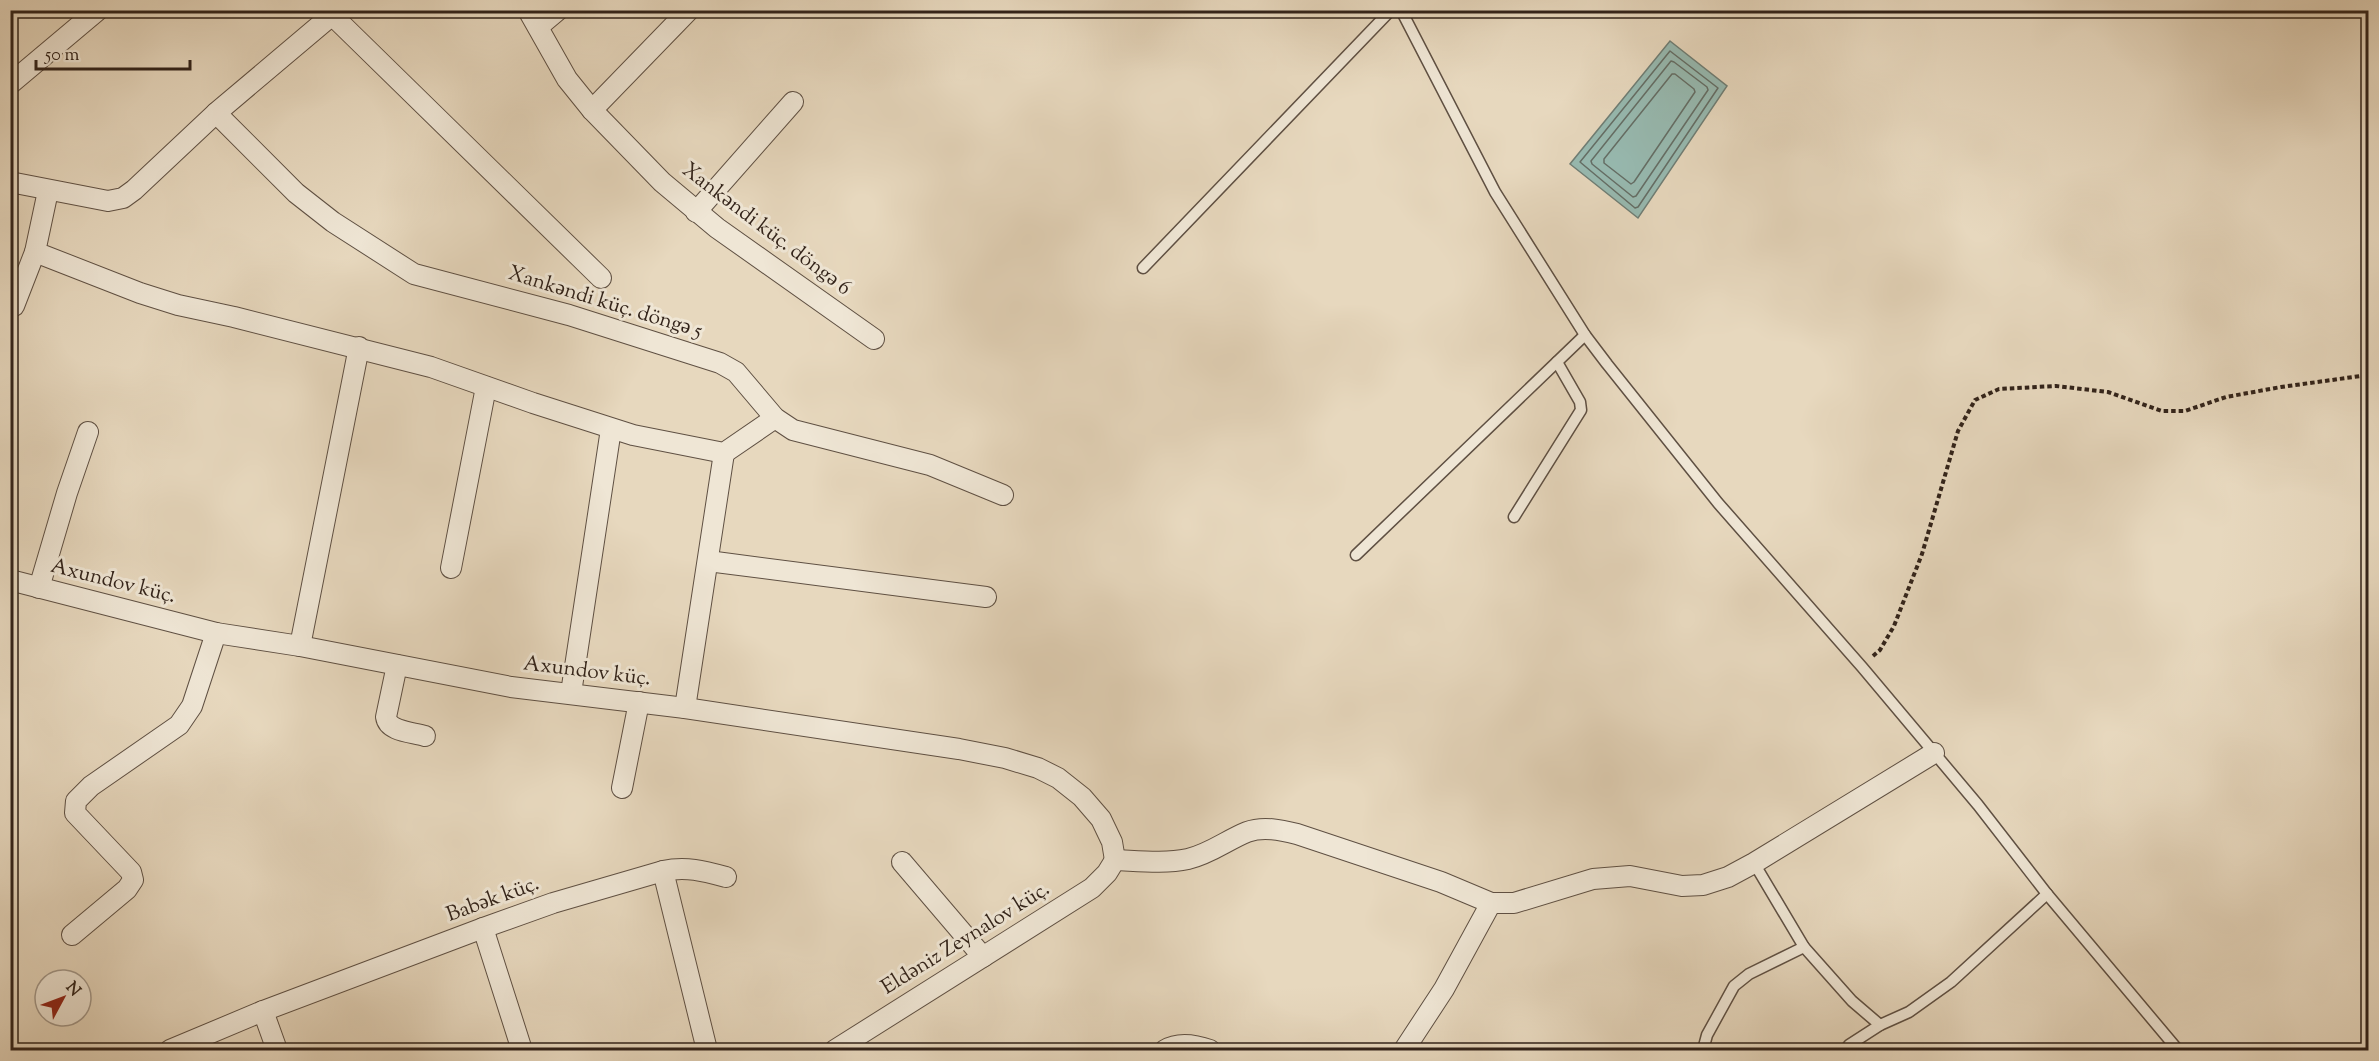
<svg xmlns="http://www.w3.org/2000/svg" width="2379" height="1061" font-family="'Sorts Mill Goudy',serif">
  <style>
    .water { fill: #97bab1; stroke: #6f7e75; stroke-width: 1.5 }
    .lines { fill: none; stroke-linecap: round; stroke-linejoin: round }
    .shore { stroke: #646e66; stroke-width: 1.5 }
    .service-casing { stroke: #5f5043; stroke-width: 13 }
    .minor-casing { stroke: #5f5043; stroke-width: 22 }
    .path { stroke: #32231a; stroke-width: 4; stroke-dasharray: 4.5 3; stroke-linecap: butt }
    .service { stroke: #efe6d5; stroke-width: 10 }
    .minor { stroke: #efe6d5; stroke-width: 20 }
    .labels { text-anchor: middle; dominant-baseline: central; stroke-width: 6; stroke-linejoin: round; paint-order: stroke }
    .street-label { font-size: 21px; fill: #32231a; stroke: #efe6d5 }
  </style>
  <rect width="100%" height="100%" fill="#e7d8be"/>
  <filter id="stains"><feTurbulence type="fractalNoise" baseFrequency=".00333" numOctaves="4"/><feColorMatrix values="0 0 0 0 .2 0 0 0 0 .09 0 0 0 0 .02 0 0 0 .5 -.17"/></filter>
  <radialGradient id="worn" r=".72"><stop offset=".6" stop-color="#630" stop-opacity="0"/><stop offset="1" stop-color="#630" stop-opacity=".3"/></radialGradient>
  <!-- water -->
  <polygon class="water" points="1670,41 1727,86 1638,218 1570,164"/>
  <g class="lines">
    <!-- shore -->
    <g class="shore">
      <polygon points="1670,51 1718,88 1638,207 1635,208 1580,162"/>
      <polygon points="1671,61 1674,62 1707,87 1708,90 1636,196 1633,197 1592,164 1591,161"/>
      <polygon points="1672,74 1675,74 1694,89 1695,92 1634,182 1631,184 1604,163 1604,159"/>
    </g>
    <defs>
      <g id="service">
        <polyline points="1401,10 1495,192 1585,335 1607,364 1718,503 1862,667 1978,805 2047,894 2178,1050"/>
        <polyline points="1143,268 1391,10"/>
        <polyline points="1514,517 1581,410 1580,402 1557,362"/>
        <polyline points="1356,555 1585,335"/>
        <polyline points="1754,863 1804,947 1852,1001 1880,1025"/>
        <polyline points="1703,1050 1707,1035 1734,986 1749,974 1804,947"/>
        <polyline points="1845,1050 1849,1045 1880,1025 1909,1012 1951,982 2047,894"/>
      </g>
      <g id="minor">
        <polyline points="528,10 567,79 592,110 662,182 717,228 874,339"/>
        <polyline points="332,15 601,278"/>
        <polyline points="539,26 558,10"/>
        <polyline points="10,84 98,10"/>
        <polyline points="592,110 689,10"/>
        <polyline points="216,113 296,193 333,222 414,274 569,315 720,363 736,372 775,418 793,430 930,465 1003,495"/>
        <polyline points="10,182 108,201 123,198 134,190 216,113 338,10"/>
        <polyline points="48,191 35,252 140,293 178,305 234,317 431,367 533,403 633,435 724,453 775,418"/>
        <polyline points="696,212 793,102"/>
        <polyline points="14,306 35,252"/>
        <polyline points="708,561 986,597"/>
        <polyline points="451,568 486,387"/>
        <polyline points="10,580 216,633 300,646 511,687 685,708 959,749 1005,758 1038,768 1058,778 1082,797 1101,819 1112,842 1115,860"/>
        <polyline points="39,588 67,493 88,432"/>
        <polyline points="300,646 359,347"/>
        <path d="M 397,665 L 386,717 C 388,732 413,732 425,736"/>
        <polyline points="571,693 611,429"/>
        <polyline points="685,708 724,453"/>
        <polyline points="622,788 639,702"/>
        <path d="M 1115,860 C 1139,861 1165,864 1188,859 C 1210,854 1227,840 1247,832 C 1263,826 1281,830 1297,834 L 1441,882 L 1491,903 L 1514,903 L 1593,879 L 1630,876 L 1682,886 L 1703,885 L 1728,877 L 1754,863 L 1934,753"/>
        <polyline points="902,862 983,957"/>
        <path d="M 663,871 C 686,866 704,871 726,877"/>
        <polyline points="483,928 521,1047"/>
        <polyline points="72,935 127,889 133,880 131,872 75,813 76,801 91,786 179,725 192,706 216,633"/>
        <polyline points="263,1011 277,1050"/>
        <polyline points="170,1050 263,1011 483,928 553,903 663,871 707,1050"/>
        <polyline points="835,1050 1092,888 1107,873 1115,860"/>
        <path d="M 1165,1050 C 1178,1042 1196,1045 1210,1050"/>
        <polyline points="1404,1050 1444,989 1491,903"/>
      </g>
    </defs>
    <!-- service casing -->
    <use href="#service" class="service-casing"/>
    <!-- minor casing -->
    <use href="#minor" class="minor-casing"/>
    <!-- path -->
    <polyline class="path" points="1873,656 1880,650 1894,626 1922,554 1958,431 1975,400 1999,389 2056,386 2108,392 2162,411 2185,411 2226,397 2281,387 2368,375"/>
    <!-- service -->
    <use href="#service" class="service"/>
    <!-- minor -->
    <use href="#minor" class="minor"/>
  </g>
  <g class="labels">
    <!-- street labels -->
    <g class="street-label">
      <text transform="translate(766 230) rotate(37)">Xankəndi küç. döngə 6</text>
      <text transform="translate(605 303) rotate(17)">Xankəndi küç. döngə 5</text>
      <text transform="translate(113 582) rotate(14)">Axundov küç.</text>
      <text transform="translate(587 672) rotate(7)">Axundov küç.</text>
      <text transform="translate(493 900) rotate(-20)">Babək küç.</text>
      <text transform="translate(966 939) rotate(-32)">Eldəniz Zeynalov küç.</text>
    </g>
  </g>
  <!-- margin -->
  <rect width="2379" height="1061" fill="none" stroke="#e7d8be" stroke-width="36"/>
  <rect x="12" y="12" width="2355" height="1037" fill="none" stroke="#32231a" stroke-width="3"/>
  <rect x="18" y="18" width="2343" height="1025" fill="none" stroke="#32231a" stroke-width="1.5"/>
  <!-- north arrow -->
  <g transform="translate(63 998) rotate(49)"><circle r="28" fill="#efe6d5" stroke="#a3988a" stroke-width="1.5"/>
  <path d="M0-4.5L10 22L0 15L-10 22Z" fill="#8f2418"/>
  <text y="-9" font-size="16" font-weight="bold" text-anchor="middle" fill="#32231a">N</text>
  </g>
  <!-- scale -->
  <path d="M36 60v9h154v-9" fill="none" stroke="#32231a" stroke-width="3"/>
  <text x="45" y="60" font-size="18" fill="#32231a" stroke="#efe6d5" stroke-width="4.5" paint-order="stroke">50 m</text>
  <rect width="100%" height="100%" filter="url(#stains)"/>
  <rect width="100%" height="100%" fill="url(#worn)"/>
</svg>
